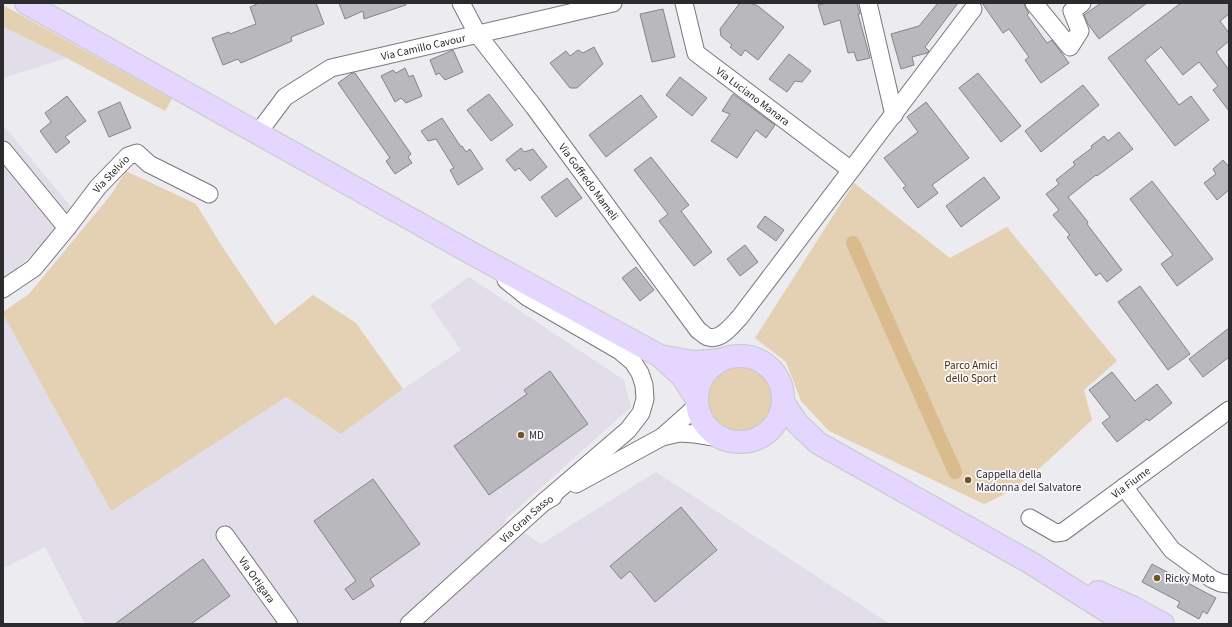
<svg xmlns="http://www.w3.org/2000/svg" width="1232" height="627" font-family="'Source Sans 3',sans-serif">
  <style>
    .built { fill: #e1dde9 }
    .green { fill: #e4d0b3 }
    .lines { fill: none; stroke-linecap: round; stroke-linejoin: round }
    .canal { stroke: #d9bb8d; stroke-width: 14 }
    .building { fill: #b9b8bc; stroke: #858488 }
    .minor-casing { stroke: #79777b; stroke-width: 19 }
    .major-casing { stroke: #c8c8c8; stroke-width: 24 }
    .minor { stroke: #fff; stroke-width: 17 }
    .major { stroke: #e4d6fe; stroke-width: 22 }
    .poi-dot { fill: #705528; stroke: #faf8fd; stroke-width: 1.5 }
    .labels { text-anchor: middle; dominant-baseline: central; stroke-width: 3.5; stroke-linejoin: round; paint-order: stroke }
    .street-label { font-size: 11px; fill: #2c2b2d; stroke: #faf8fd }
    .park-label { font-size: 11px; fill: #442f09; stroke: #faf8fd }
    .poi-label { font-size: 11px; fill: #2c2b2d; stroke: #faf8fd; text-anchor: start }
  </style>
  <rect width="100%" height="100%" fill="#ecebef"/>
  <!-- built -->
  <g class="built">
    <polygon points="3,27 67,58 3,78"/>
    <polygon points="3,125 71,207 41,248 8,275 3,277"/>
    <polygon points="469,277 624,380 631,407 505,520 541,544 656,472 890,624 85,624 45,547 3,568 3,314 111,511 286,397 341,434 403,389 461,350 430,305"/>
  </g>
  <!-- green -->
  <g class="green">
    <polygon points="3,5 172,99 165,111 67,58 3,27"/>
    <polygon points="126,171 196,204 223,248 275,325 313,295 356,323 403,389 341,434 286,397 111,511 3,314 3,312 29,294 110,196"/>
    <path d="M 854,183 L 950,258 L 1007,227 L 1117,361 L 1084,390 L 1092,420 C 1058,450 1026,487 984,504 L 829,431 L 801,401 L 786,362 L 755,338 Z"/>
    <circle cx="740" cy="398" r="33"/>
  </g>
  <g class="lines">
    <!-- canal -->
    <polyline class="canal" points="853,243 955,472"/>
  </g>
  <!-- building -->
  <g class="building">
    <polygon points="259,3 316,3 324,24 291,37 292,41 241,63 238,59 223,65 212,38 229,32 230,34 256,24 250,7"/>
    <polygon points="339,3 406,3 406,5 364,19 363,11 345,19"/>
    <polygon points="740,3 750,3 758,6 784,27 758,60 745,50 741,56 730,47 732,45 721,36 720,29"/>
    <polygon points="827,3 857,3 860,14 858,14 870,58 857,61 854,52 848,53 840,20 824,25 818,5"/>
    <polygon points="938,3 958,3 925,47 929,51 927,53 912,57 914,65 901,69 891,34 919,26"/>
    <polygon points="982,3 1024,3 1026,9 1029,13 1027,15 1047,43 1052,40 1069,63 1041,83 1025,60 1029,57 1009,29 1003,33"/>
    <polygon points="1101,3 1147,3 1099,39 1088,24 1084,15"/>
    <polygon points="1181,3 1229,3 1229,14 1220,21 1229,33 1229,41 1216,52 1229,70 1229,111 1213,90 1218,86 1199,62 1183,75 1161,47 1145,60 1179,105 1191,96 1209,120 1175,146 1108,58"/>
    <polygon points="663,9 675,57 652,62 640,14"/>
    <polygon points="594,47 603,64 577,88 570,88 550,63 566,51 570,56 578,50 583,53"/>
    <polygon points="453,50 463,72 445,80 439,73 436,75 430,60"/>
    <polygon points="789,54 811,71 802,82 795,81 787,92 769,79"/>
    <polygon points="405,68 409,77 413,75 422,96 406,103 401,98 395,102 381,76 393,70 396,73"/>
    <polygon points="352,73 355,73 411,154 408,157 412,163 395,174 386,161 390,158 338,83"/>
    <polygon points="978,73 1021,126 1001,142 959,88"/>
    <polygon points="680,77 707,98 692,116 666,95"/>
    <polygon points="1083,85 1099,105 1041,152 1025,131"/>
    <polygon points="489,94 513,125 491,141 467,110"/>
    <polygon points="733,94 775,125 766,138 756,130 737,158 711,141 730,114 722,111"/>
    <polygon points="641,95 657,117 606,157 589,135"/>
    <polygon points="67,96 86,121 65,137 70,142 56,153 40,131 51,122 45,113"/>
    <polygon points="120,102 131,128 109,137 98,112"/>
    <polygon points="926,102 969,158 932,185 938,193 918,208 903,188 906,186 884,158 918,132 907,117"/>
    <polygon points="442,118 461,147 462,146 466,152 470,149 483,169 458,185 450,170 454,168 436,139 428,141 421,131"/>
    <polygon points="1119,132 1133,149 1097,176 1096,175 1068,197 1088,222 1087,224 1122,270 1107,282 1100,273 1096,276 1067,237 1070,235 1053,215 1059,210 1046,194 1059,184 1056,180 1075,165 1073,162 1092,148 1091,146 1104,136 1108,141"/>
    <polygon points="521,148 524,152 533,149 547,167 530,181 519,168 515,171 506,160"/>
    <polygon points="651,157 689,205 681,211 712,252 694,266 659,221 668,214 634,170"/>
    <polygon points="1223,160 1229,167 1229,190 1217,200 1204,183 1216,174 1213,169"/>
    <polygon points="984,177 1000,198 961,227 946,206"/>
    <polygon points="567,178 582,198 556,217 541,197"/>
    <polygon points="1152,181 1213,259 1177,286 1161,264 1173,255 1130,199"/>
    <polygon points="765,216 784,230 776,241 757,227"/>
    <polygon points="745,245 758,262 740,276 727,259"/>
    <polygon points="636,267 654,290 640,301 622,278"/>
    <polygon points="1140,286 1190,354 1168,370 1118,302"/>
    <polygon points="1229,328 1229,357 1203,377 1189,359"/>
    <polygon points="550,371 588,424 489,495 454,446 527,394 524,390"/>
    <polygon points="1112,372 1135,401 1157,384 1172,403 1149,421 1147,419 1117,442 1102,423 1110,417 1089,390"/>
    <polygon points="373,479 420,544 370,579 374,586 353,600 345,589 356,581 314,521"/>
    <polygon points="681,507 717,550 655,602 630,571 621,579 610,566"/>
    <polygon points="203,559 230,596 191,624 115,624"/>
    <polygon points="1152,564 1216,598 1207,614 1203,611 1199,619 1177,607 1180,602 1142,582"/>
  </g>
  <g class="lines">
    <defs>
      <g id="minor">
        <path id="s1" d="M 461,3 L 478,35 L 534,107 L 698,330 C 701,332 705,336 708,337 C 721,341 732,325 740,317 L 973,9"/>
        <path id="s2" d="M 684,3 L 696,53 L 851,170"/>
        <polyline points="868,3 894,115"/>
        <polyline points="1034,3 1070,47 1080,31 1072,11 1082,3"/>
        <path id="s3" d="M 258,133 L 285,97 L 331,68 L 613,3"/>
        <polyline points="3,150 67,228"/>
        <polyline points="506,280 527,297 620,351 633,362 640,373 644,385 645,399 641,413 628,430 544,502"/>
        <path id="s4" d="M 3,289 L 34,268 L 67,228 L 98,187 L 128,156 L 137,153 L 149,164 L 209,194"/>
        <polyline points="662,437 680,433 695,434 720,438"/>
        <polyline points="576,484 662,437 689,413 697,405"/>
        <polyline points="1124,487 1172,550 1212,579 1221,583 1229,584"/>
        <path id="s5" d="M 1030,518 L 1056,533 L 1063,532 L 1229,410"/>
        <path id="s6" d="M 225,535 L 289,624"/>
        <path id="s7" d="M 409,624 L 544,502 L 553,497"/>
      </g>
      <g id="major">
        <polyline points="26,3 473,254 660,356 682,376 696,398"/>
        <circle cx="740" cy="399" r="43"/>
        <polyline points="660,356 693,362 720,360"/>
        <polyline points="783,402 797,423 818,443 1031,563 1113,615 1129,624"/>
        <polyline points="1098,592 1132,607 1163,624"/>
      </g>
    </defs>
    <!-- minor casing -->
    <use href="#minor" class="minor-casing"/>
    <!-- major casing -->
    <use href="#major" class="major-casing"/>
    <!-- minor -->
    <use href="#minor" class="minor"/>
    <!-- major -->
    <use href="#major" class="major"/>
  </g>
  <!-- markers -->
  <g class="poi-dot">
    <circle cx="521" cy="435" r="4"/>
    <circle cx="968" cy="480" r="4"/>
    <circle cx="1157" cy="578" r="4"/>
  </g>
  <g class="labels">
    <!-- street labels -->
    <g class="street-label">
      <text stroke="none"><textPath href="#s3" startOffset="194">Via Camillo Cavour</textPath></text>
      <text stroke="none"><textPath href="#s2" startOffset="123">Via Luciano Manara</textPath></text>
      <text stroke="none"><textPath href="#s4" startOffset="159">Via Stelvio</textPath></text>
      <text stroke="none"><textPath href="#s1" startOffset="220">Via Goffredo Mameli</textPath></text>
      <text stroke="none"><textPath href="#s5" startOffset="121">Via Fiume</textPath></text>
      <text stroke="none"><textPath href="#s7" startOffset="158">Via Gran Sasso</textPath></text>
      <text stroke="none"><textPath href="#s6" startOffset="55">Via Ortigara</textPath></text>
    </g>
    <!-- park labels -->
    <g class="park-label">
      <text x="971" y="365">Parco Amici<tspan x="971" dy="13">dello Sport</tspan></text>
    </g>
    <!-- poi labels -->
    <g class="poi-label">
      <text x="529" y="435">MD</text>
      <text x="976" y="474">Cappella della<tspan x="976" dy="13">Madonna del Salvatore</tspan></text>
      <text x="1165" y="578">Ricky Moto</text>
    </g>
  </g>
  <!-- border -->
  <rect width="1232" height="627" fill="none" stroke="#2c2b2d" stroke-width="8"/>
</svg>
